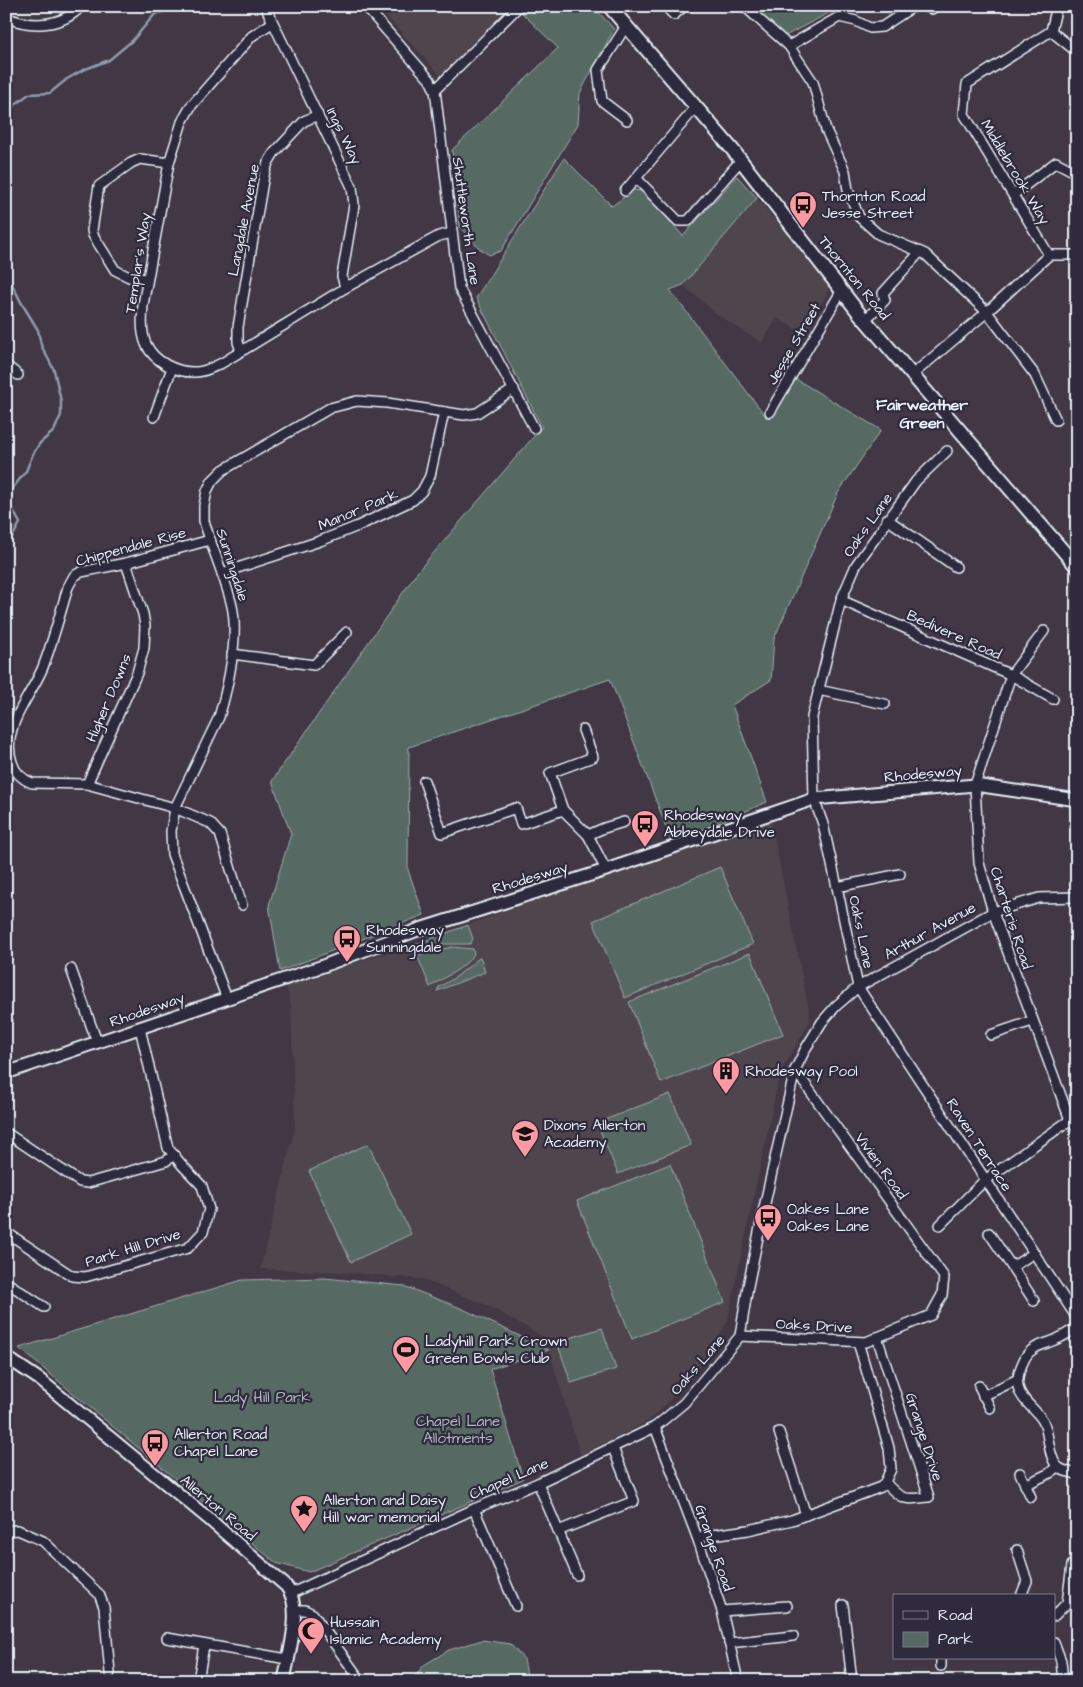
<svg xmlns="http://www.w3.org/2000/svg" width="1083" height="1687" font-family="'Architects Daughter',sans-serif">
  <style>
    .built { fill: #50444e }
    .green { fill: #566a64; stroke: #9faeae }
    .lines { fill: none; stroke-linecap: round; stroke-linejoin: round }
    .stream { stroke: #909bae; stroke-width: 2.5 }
    .minor-casing { stroke: #e8f1f8; stroke-width: 12 }
    .tertiary-casing { stroke: #e8f1f8; stroke-width: 15 }
    .secondary-casing { stroke: #e8f1f8; stroke-width: 16 }
    .minor { stroke: #2f2a3d; stroke-width: 9 }
    .tertiary { stroke: #2f2a3d; stroke-width: 11 }
    .secondary { stroke: #2f2a3d; stroke-width: 12 }
    .labels { text-anchor: middle; dominant-baseline: central; stroke-width: 4.5; stroke-linejoin: round; paint-order: stroke }
    .street-label { font-size: 15px; fill: #e8f1f8; stroke: #2f2a3d }
    .poi-label { font-size: 15px; fill: #e8f1f8; stroke: #2f2a3d; text-anchor: start }
    .park-label { font-size: 15px; fill: #aebbbd; stroke: #2f2a3d }
    .neighbourhood-label { font-size: 16px; font-weight: bold; fill: #e8f1f8; stroke: #2f2a3d }
  </style>
  <rect width="100%" height="100%" fill="#413745"/>
  <filter id="ink" filterUnits="userSpaceOnUse"><feTurbulence type="fractalNoise" baseFrequency=".02" numOctaves="2"/><feDisplacementMap in="SourceGraphic" scale="10" xChannelSelector="R" yChannelSelector="G"/><feConvolveMatrix kernelMatrix="1 2 1 2 8 2 1 2 1" color-interpolation-filters="sRGB"/></filter>
  <g filter="url(#ink)">
    <!-- built -->
    <g class="built">
      <polygon points="395,6 510,6 442,77 386,16"/>
      <polygon points="757,198 830,287 805,335 777,318 762,343 718,315 683,285"/>
      <polygon points="771,821 811,1020 780,1073 727,1323 690,1380 650,1420 581,1457 545,1338 490,1307 422,1279 337,1272 260,1269 295,1128 291,1006 286,984 418,943 571,887"/>
    </g>
    <!-- green -->
    <g class="green">
      <polygon points="528,6 593,6 614,29 580,93 578,124 501,251 489,255 479,248 460,227 452,150 558,48 522,13"/>
      <polygon points="751,6 842,6 785,36"/>
      <polygon points="564,158 612,206 633,190 643,191 683,236 737,176 757,198 683,285 670,290 767,418 794,378 881,430 838,493 774,639 771,680 732,705 767,802 672,843 610,679 409,747 408,870 424,915 280,971 269,905 291,834 272,781 418,571 542,427 476,298"/>
      <polygon points="720,867 753,944 625,998 593,921"/>
      <polygon points="468,925 473,939 470,944 442,944 418,950 415,948 413,945"/>
      <path d="M 452,947 L 473,949 L 474,954 C 462,971 445,976 430,987 L 417,955 Z"/>
      <polygon points="750,953 783,1034 661,1083 629,1002"/>
      <polygon points="479,958 481,959 485,972 437,991 439,987 456,977"/>
      <polygon points="670,1094 691,1145 618,1174 597,1123"/>
      <polygon points="368,1144 411,1234 351,1262 309,1171"/>
      <polygon points="670,1164 725,1302 632,1339 577,1201"/>
      <polygon points="325,1278 404,1286 463,1309 549,1350 490,1369 523,1479 309,1572 276,1563 19,1348 242,1280"/>
      <polygon points="602,1328 616,1369 571,1383 557,1342"/>
      <polygon points="482,1640 510,1644 524,1659 528,1681 411,1681 424,1665 449,1650"/>
    </g>
    <g class="lines">
      <!-- stream -->
      <g class="stream">
        <polyline points="6,114 17,103 29,94 50,93 67,79 83,70 109,60 133,40 155,14 177,8 179,6"/>
        <polyline points="6,272 21,302 38,330 41,345 54,370 61,401 61,415 54,431 40,443 33,454 26,471 12,489 8,501 20,523 14,534 6,542"/>
      </g>
      <defs>
        <g id="minor">
          <polyline points="265,6 352,187 354,205 342,276 345,288"/>
          <polyline points="365,6 430,80 435,90"/>
          <polyline points="519,6 435,90 459,288 534,428"/>
          <polyline points="665,6 674,15 684,6"/>
          <polyline points="744,6 789,46 813,82 826,130 845,171 848,190 859,217 878,234 925,254 987,312 1035,375 1056,420"/>
          <polyline points="923,6 932,9"/>
          <path d="M 6,17 C 30,28 63,27 81,6"/>
          <path d="M 272,23 L 252,36 L 191,106 L 182,122 L 169,163 L 143,305 C 142,318 141,332 146,344 C 154,362 177,373 196,372 C 205,372 214,367 222,363 L 345,288 L 439,236 L 452,233"/>
          <polyline points="626,26 598,70 602,101 627,120"/>
          <polyline points="1051,31 1057,6"/>
          <polyline points="789,46 839,17 856,21 870,28 882,27 914,6"/>
          <polyline points="636,178 678,221 688,221 741,160"/>
          <polyline points="625,191 696,107"/>
          <polyline points="1013,195 1056,162 1071,170"/>
          <polyline points="1049,255 964,114 967,84 1051,31 1077,52"/>
          <polyline points="147,279 129,277 115,270 93,235 92,230 99,186 131,163 140,159 169,163"/>
          <polyline points="866,319 885,300 883,293 920,252"/>
          <polyline points="241,351 238,342 238,327 264,175 268,163 274,153 304,121 318,115"/>
          <polyline points="6,365 18,375"/>
          <polyline points="912,375 987,312 1049,255 1077,255"/>
          <polyline points="770,412 842,290"/>
          <polyline points="154,417 172,368"/>
          <polyline points="887,519 956,567"/>
          <path d="M 210,540 L 126,563 L 81,572 L 74,576 L 68,587 C 60,614 53,641 43,667 C 31,697 0,728 12,762 C 15,773 22,779 32,783 L 87,784 L 175,808 L 210,823 L 220,834 L 242,905"/>
          <polyline points="222,573 320,541 358,526 413,500 422,491 430,476 444,412"/>
          <polyline points="841,600 1011,675 1053,699"/>
          <polyline points="1044,631 1011,675 975,785 979,863 993,912 1070,1120 1077,1128"/>
          <polyline points="232,654 314,665 347,632"/>
          <polyline points="818,690 885,704"/>
          <polyline points="583,730 593,757 550,773 563,810 588,835 606,870"/>
          <polyline points="424,781 442,833 516,808 521,824 563,810"/>
          <polyline points="87,784 137,673 144,648 145,626 143,614 126,563"/>
          <polyline points="588,835 604,828 624,822"/>
          <polyline points="837,887 900,874"/>
          <polyline points="1077,897 1039,898 993,912 858,987 1077,1318"/>
          <polyline points="71,969 97,1042"/>
          <path d="M 227,999 L 172,854 L 171,831 L 175,808 L 219,717 C 228,687 239,637 232,606 C 225,577 212,549 204,521 L 204,506 L 207,491 L 212,481 L 223,470 L 330,408 L 357,401 L 387,403 L 464,415 L 477,413 L 514,389"/>
          <polyline points="991,1035 1032,1021"/>
          <polyline points="8,1134 80,1182 88,1183 166,1161 174,1155"/>
          <polyline points="940,1225 985,1180 1070,1120"/>
          <polyline points="6,1232 72,1276 85,1277 188,1248 203,1232 209,1209 202,1186 182,1165 168,1148 140,1028"/>
          <polyline points="989,1233 1012,1267 1034,1253"/>
          <polyline points="1012,1267 1034,1301"/>
          <polyline points="6,1282 44,1307"/>
          <path d="M 1077,1327 C 1070,1332 1064,1336 1057,1339 C 1045,1345 1032,1345 1025,1358 C 1021,1366 1016,1379 1018,1387 C 1021,1401 1036,1409 1043,1421 C 1050,1435 1047,1452 1056,1465 C 1060,1471 1070,1472 1077,1474"/>
          <polyline points="740,1336 866,1342 931,1315 942,1295 944,1277 795,1070"/>
          <path d="M 877,1337 L 929,1497 C 906,1500 901,1501 885,1482"/>
          <polyline points="979,1386 990,1408"/>
          <polyline points="983,1396 1018,1379"/>
          <polyline points="655,1427 697,1537 722,1611 738,1681"/>
          <polyline points="779,1432 806,1515"/>
          <polyline points="1020,1473 1031,1497"/>
          <polyline points="538,1483 577,1575"/>
          <polyline points="1025,1485 1050,1473 1057,1466"/>
          <polyline points="474,1509 516,1606"/>
          <polyline points="6,1531 18,1530 43,1541 99,1594 104,1607 110,1673"/>
          <polyline points="558,1531 634,1501 613,1448"/>
          <polyline points="697,1537 748,1530 792,1520 881,1487 885,1482 891,1469 889,1448 858,1342"/>
          <polyline points="1017,1550 1027,1581 1021,1596"/>
          <polyline points="292,1593 474,1509 538,1483 655,1427 684,1403 740,1336 748,1286 765,1203 795,1070 806,1048 822,1022 836,1006 858,987 837,887 823,824 814,799 812,717 841,600 856,565 916,481 947,451"/>
          <polyline points="843,1605 852,1681"/>
          <polyline points="294,1610 305,1610 313,1614 361,1681"/>
          <polyline points="722,1611 787,1606"/>
          <polyline points="1054,1616 1067,1603 1072,1565"/>
          <polyline points="167,1638 287,1659"/>
          <polyline points="1054,1642 1061,1661 1063,1681"/>
          <polyline points="729,1643 793,1636"/>
          <polyline points="941,1658 941,1666"/>
          <polyline points="164,1680 169,1681"/>
          <polyline points="198,1681 204,1645"/>
        </g>
        <g id="tertiary">
          <polyline points="6,1073 323,966 420,929 606,870 814,799 975,785 1077,800"/>
          <path d="M 6,1357 L 39,1379 L 210,1520 L 286,1586 C 304,1607 288,1655 284,1681"/>
        </g>
        <polyline id="secondary" points="609,6 732,149 859,313 1077,567"/>
      </defs>
      <!-- minor casing -->
      <use href="#minor" class="minor-casing"/>
      <!-- tertiary casing -->
      <use href="#tertiary" class="tertiary-casing"/>
      <!-- secondary casing -->
      <use href="#secondary" class="secondary-casing"/>
      <!-- minor -->
      <use href="#minor" class="minor"/>
      <!-- tertiary -->
      <use href="#tertiary" class="tertiary"/>
      <!-- secondary -->
      <use href="#secondary" class="secondary"/>
    </g>
  </g>
  <!-- icons -->
  <defs>
    <symbol id="bus-pin" viewBox="-11 -11 22 30"><path d="M0 17L-7.5 6A9.5 9.5 0 1 1 7.5 6Z" fill="#ff9aa2" stroke="#2f2a3d"/><path d="M-5-6H5V4H4V6H2V4H-2V6H-4V4H-5ZM-3.5-4V0h7V-4ZM-3.5 1.2v1.5H-2V1.2ZM2 1.2v1.5H3.5V1.2Z" fill="#111"/></symbol>
    <symbol id="building-pin" viewBox="-11 -11 22 30"><path d="M0 17L-7.5 6A9.5 9.5 0 1 1 7.5 6Z" fill="#ff9aa2" stroke="#2f2a3d"/><path d="M-4-6H4V6H1V3H-1V6H-4ZM-2.5-4.3h1.7v1.8h-1.7ZM.8-4.3h1.7v1.8H.8ZM-2.5-1h1.7V.8h-1.7ZM.8-1h1.7V.8H.8Z" fill="#111"/></symbol>
    <symbol id="school-pin" viewBox="-11 -11 22 30"><path d="M0 17L-7.5 6A9.5 9.5 0 1 1 7.5 6Z" fill="#ff9aa2" stroke="#2f2a3d"/><path d="M0-5L7-2L0 1L-7-2ZM-4 1L0 2.5L4 1V4Q0 6-4 4Z" fill="#111"/></symbol>
    <symbol id="stadium-pin" viewBox="-11 -11 22 30"><path d="M0 17L-7.5 6A9.5 9.5 0 1 1 7.5 6Z" fill="#ff9aa2" stroke="#2f2a3d"/><path d="M0-5a6.5 5 0 1 0 0 10a6.5 5 0 1 0 0-10ZM-3.5-1.8h7v3.6h-7Z" fill="#111"/></symbol>
    <symbol id="sight-pin" viewBox="-11 -11 22 30"><path d="M0 17L-7.5 6A9.5 9.5 0 1 1 7.5 6Z" fill="#ff9aa2" stroke="#2f2a3d"/><path d="M0-6L1.8-2.2L6-1.7L2.9 1.2L3.7 5.4L0 3.3L-3.7 5.4L-2.9 1.2L-6-1.7L-1.8-2.2Z" fill="#111"/></symbol>
    <symbol id="mosque-pin" viewBox="-11 -11 22 30"><path d="M0 17L-7.5 6A9.5 9.5 0 1 1 7.5 6Z" fill="#ff9aa2" stroke="#2f2a3d"/><path d="M3.5-4.9A6 6 0 1 0 3.5 4.9A5 5 0 1 1 3.5-4.9Z" fill="#111"/></symbol>
  </defs>
  <g fill-rule="evenodd">
    <use href="#bus-pin" x="787" y="189" width="32" height="43"/>
    <use href="#bus-pin" x="629" y="808" width="32" height="43"/>
    <use href="#bus-pin" x="331" y="923" width="32" height="43"/>
    <use href="#building-pin" x="710" y="1055" width="32" height="43"/>
    <use href="#school-pin" x="509" y="1118" width="32" height="43"/>
    <use href="#bus-pin" x="752" y="1202" width="32" height="43"/>
    <use href="#stadium-pin" x="390" y="1334" width="32" height="43"/>
    <use href="#bus-pin" x="139" y="1427" width="32" height="43"/>
    <use href="#sight-pin" x="288" y="1493" width="32" height="43"/>
    <use href="#mosque-pin" x="295" y="1615" width="32" height="43"/>
  </g>
  <g class="labels">
    <!-- street labels -->
    <g class="street-label">
      <text transform="translate(344 136) rotate(64)">Ings Way</text>
      <text transform="translate(1015 172) rotate(59)">Middlebrook Way</text>
      <text transform="translate(244 220) rotate(-79)">Langdale Avenue</text>
      <text transform="translate(466 221) rotate(82)">Shuttleworth Lane</text>
      <text transform="translate(138 263) rotate(-81)">Templar's Way</text>
      <text transform="translate(854 278) rotate(51)">Thornton Road</text>
      <text transform="translate(794 344) rotate(-60)">Jesse Street</text>
      <text transform="translate(358 510) rotate(-23)">Manor Park</text>
      <text transform="translate(868 525) rotate(-55)">Oaks Lane</text>
      <text transform="translate(131 547) rotate(-15)">Chippendale Rise</text>
      <text transform="translate(232 565) rotate(72)">Sunningdale</text>
      <text transform="translate(954 635) rotate(24)">Bedivere Road</text>
      <text transform="translate(109 698) rotate(-67)">Higher Downs</text>
      <text transform="translate(923 774) rotate(-5)">Rhodesway</text>
      <text transform="translate(530 878) rotate(-17)">Rhodesway</text>
      <text transform="translate(1011 918) rotate(72)">Charteris Road</text>
      <text transform="translate(930 931) rotate(-29)">Arthur Avenue</text>
      <text transform="translate(861 932) rotate(78)">Oaks Lane</text>
      <text transform="translate(147 1010) rotate(-19)">Rhodesway</text>
      <text transform="translate(979 1145) rotate(57)">Raven Terrace</text>
      <text transform="translate(881 1166) rotate(54)">Vivien Road</text>
      <text transform="translate(133 1248) rotate(-17)">Park Hill Drive</text>
      <text transform="translate(814 1326) rotate(3)">Oaks Drive</text>
      <text transform="translate(698 1365) rotate(-49)">Oaks Lane</text>
      <text transform="translate(924 1437) rotate(72)">Grange Drive</text>
      <text transform="translate(509 1479) rotate(-23)">Chapel Lane</text>
      <text transform="translate(218 1508) rotate(40)">Allerton Road</text>
      <text transform="translate(714 1548) rotate(71)">Grange Road</text>
    </g>
    <!-- poi labels -->
    <g class="poi-label">
      <text x="822" y="196">Thornton Road<tspan x="822" dy="17">Jesse Street</tspan></text>
      <text x="664" y="815">Rhodesway<tspan x="664" dy="17">Abbeydale Drive</tspan></text>
      <text x="366" y="930">Rhodesway<tspan x="366" dy="17">Sunningdale</tspan></text>
      <text x="745" y="1071">Rhodesway Pool</text>
      <text x="544" y="1125">Dixons Allerton<tspan x="544" dy="17">Academy</tspan></text>
      <text x="787" y="1209">Oakes Lane<tspan x="787" dy="17">Oakes Lane</tspan></text>
      <text x="425" y="1341">Ladyhill Park Crown<tspan x="425" dy="17">Green Bowls Club</tspan></text>
      <text x="174" y="1434">Allerton Road<tspan x="174" dy="17">Chapel Lane</tspan></text>
      <text x="323" y="1500">Allerton and Daisy<tspan x="323" dy="17">Hill war memorial</tspan></text>
      <text x="330" y="1622">Hussain<tspan x="330" dy="17">Islamic Academy</tspan></text>
    </g>
    <!-- park labels -->
    <g class="park-label">
      <text x="262" y="1397">Lady Hill Park</text>
      <text x="458" y="1421">Chapel Lane<tspan x="458" dy="17">Allotments</tspan></text>
    </g>
    <!-- neighbourhood labels -->
    <g class="neighbourhood-label">
      <text x="922" y="405">Fairweather<tspan x="922" dy="18">Green</tspan></text>
    </g>
  </g>
  <!-- margin -->
  <rect width="1083" height="1687" fill="none" stroke="#2f2a3d" stroke-width="25"/>
  <rect x="12" y="12" width="1058" height="1662" fill="none" stroke="#e8f1f8" stroke-width="2" filter="url(#ink)"/>
  <!-- legend -->
  <rect x="893" y="1594" width="162" height="65" fill="#2f2a3d" stroke="#797a88"/>
  <rect x="903" y="1611" width="25" height="8" fill="#2f2a3d" stroke="#797a88"/>
  <text x="938" y="1620" font-size="15" fill="#e8f1f8">Road</text>
  <rect x="903" y="1632" width="25" height="15" fill="#566a64" stroke="#797a88"/>
  <text x="938" y="1644" font-size="15" fill="#e8f1f8">Park</text>
</svg>
